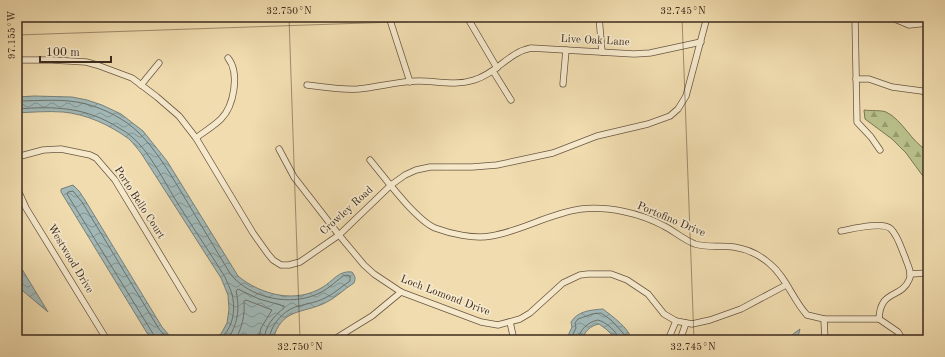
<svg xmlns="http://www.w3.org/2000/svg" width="945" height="357" font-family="'Old Standard TT',serif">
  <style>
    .forest { fill: url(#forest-firs); stroke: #7a7654 }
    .water { fill: url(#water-waves); stroke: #79807a }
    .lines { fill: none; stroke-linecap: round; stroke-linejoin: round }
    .shore { stroke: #6e726a; stroke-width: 1 }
    .minor-casing { stroke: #695742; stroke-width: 7 }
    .minor { stroke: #f5e8cb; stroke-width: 5.5 }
    .ticks { fill: none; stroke: #3c2b1e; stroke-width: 1; stroke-opacity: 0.45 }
    .labels { text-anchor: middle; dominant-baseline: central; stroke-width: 3.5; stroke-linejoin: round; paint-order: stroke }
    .street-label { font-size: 11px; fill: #3c2b1e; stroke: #f5e8cb }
    .neatline { fill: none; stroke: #3c2b1e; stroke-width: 1.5 }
    .ticks-label { font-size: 10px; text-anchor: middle; fill: #3c2b1e }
  </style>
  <defs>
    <pattern id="forest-firs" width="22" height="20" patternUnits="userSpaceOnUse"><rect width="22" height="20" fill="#b9c08b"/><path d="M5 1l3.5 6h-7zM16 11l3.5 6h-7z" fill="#989c71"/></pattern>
    <pattern id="water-waves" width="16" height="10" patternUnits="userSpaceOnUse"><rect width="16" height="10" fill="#a1b8b7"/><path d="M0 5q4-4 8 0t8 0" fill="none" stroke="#849694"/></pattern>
  </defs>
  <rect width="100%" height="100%" fill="#f0dcaf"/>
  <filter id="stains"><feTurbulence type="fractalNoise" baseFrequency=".005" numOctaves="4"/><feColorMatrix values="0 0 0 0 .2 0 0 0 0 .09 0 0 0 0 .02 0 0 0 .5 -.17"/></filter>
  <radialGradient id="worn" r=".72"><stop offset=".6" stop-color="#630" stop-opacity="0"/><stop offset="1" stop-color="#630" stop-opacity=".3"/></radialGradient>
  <!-- forest -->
  <path class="forest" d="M 864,110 C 871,111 881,110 886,112 C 903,120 911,142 928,151 L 928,183 L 906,153 L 892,139 L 865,119 Z"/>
  <!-- water -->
  <g class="water">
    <path d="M 34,96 L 72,97 L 87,100 L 102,105 L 121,114 L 143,131 L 167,161 L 238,276 C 261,295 296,304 323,287 C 333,281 339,270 352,272 C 355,276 356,278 354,283 C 344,289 336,298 325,303 C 302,314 281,308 273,340 L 209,340 L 221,334 L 227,323 L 229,309 L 228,295 L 221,278 L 141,153 C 137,148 133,143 129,139 C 110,125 86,114 63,112 C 48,111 33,112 17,113 L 17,97 Z"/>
    <polygon points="73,185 79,191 85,200 162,327 169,335 177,340 153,340 147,333 61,192 61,189"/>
    <polygon points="17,261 48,312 17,286"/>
    <path d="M 603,309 C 613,317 628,327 632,340 L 617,340 L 606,329 L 599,324 C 590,326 585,331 582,340 L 566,340 L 572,327 L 571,322 C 578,311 590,310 603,309 Z"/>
    <polygon points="800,329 797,340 785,340"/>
    <polygon points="412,337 429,338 435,340 404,340"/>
  </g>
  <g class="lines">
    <!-- shore -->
    <g class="shore">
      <path d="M 17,101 C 40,101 64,98 86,104 C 105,109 125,119 139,133 C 155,149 168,170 180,190 C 195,215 210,240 225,265 C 228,270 231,276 236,280 C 256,299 290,305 315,295 C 326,291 334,283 343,276 L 347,275 L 350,276 L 350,281 C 342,286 334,294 325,298 C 315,303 305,304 295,307 C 282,312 270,326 269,340"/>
      <path d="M 17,109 C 55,106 86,107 119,128 C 124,131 128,133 132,137 C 149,151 164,181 175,199 C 191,225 209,251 225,277 C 227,282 230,288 232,294 C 236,310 233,332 217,340"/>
      <polyline points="155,340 155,337 67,194 68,192 73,191 82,202 159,329 169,340"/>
      <path d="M 227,340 C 238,325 240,308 236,291 L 238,289 L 259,299 L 284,306 L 284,308 C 274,316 265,326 264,340"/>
      <path d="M 235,340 C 242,328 245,316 244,301 L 246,300 L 272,310 L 261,328 L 258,340"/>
      <polyline points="570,340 576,328 575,323 578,319 592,314 601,313 611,320 624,334 628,340"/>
      <path d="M 578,340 C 580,329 588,322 598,320 C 606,322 618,332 619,340"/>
    </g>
    <defs>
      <g id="minor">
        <polyline points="389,17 410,82"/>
        <polyline points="467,17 497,68"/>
        <polyline points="599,17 602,52"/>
        <polyline points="855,17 857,122 871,137 880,150"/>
        <polyline points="890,17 909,25 928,23"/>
        <polyline points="17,60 52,60 86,62 97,65 132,78 157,97 179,116 196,138 253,233 268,254 273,260 281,265 289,265 300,262 339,235 391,185 405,175 416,170 430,167 472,167 497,165 553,153 597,136 648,124 670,116 678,109 686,96 707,17"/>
        <polyline points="493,71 511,100"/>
        <polyline points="856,79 869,79 892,87 922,91 928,94"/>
        <polyline points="563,84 566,50"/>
        <polyline points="141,85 159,63"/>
        <path d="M 307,85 C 324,87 341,90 358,89 C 379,87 399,81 419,81 C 437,81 456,86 474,80 C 496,74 509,52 531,48 L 634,54 L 650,53 L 701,42"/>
        <path d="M 196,138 C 204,132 215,125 221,119 C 234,106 240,73 228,58"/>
        <polyline points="279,149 294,177 339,235 364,265 374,274 401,292 481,322 498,325 520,319 530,313 563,283 580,275 588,274 611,274 627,280 648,294 664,314 676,321 692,324 710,320 741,309 786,285"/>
        <polyline points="17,157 43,150 61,149 90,155 96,158 115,180 193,309"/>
        <path d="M 370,160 C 385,178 415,219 435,228 C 451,234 474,239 491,236 C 522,231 550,213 581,209 C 608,206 640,213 664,226 C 674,231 684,240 695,244 C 708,248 721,245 734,247 C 747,249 760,255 770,264 C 786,277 793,300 807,315 L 824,319 L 879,319 L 898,332 L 903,340"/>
        <polyline points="17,188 26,208 107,340"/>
        <path d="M 841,231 C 852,229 883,221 891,229 C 898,236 901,248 905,257 C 907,264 913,273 909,280 C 901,299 880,289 879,319"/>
        <polyline points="910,274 928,273"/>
        <polyline points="824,319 825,340"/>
        <polyline points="510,322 514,340"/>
        <polyline points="333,340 372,316 401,292"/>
        <polyline points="668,340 676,321"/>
        <polyline points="680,340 686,323"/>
      </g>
    </defs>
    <!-- minor casing -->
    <use href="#minor" class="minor-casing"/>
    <!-- minor -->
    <use href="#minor" class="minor"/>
  </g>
  <!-- ticks -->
  <path class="ticks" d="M 289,17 L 300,340M 682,17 L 694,340M 17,35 L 540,17M 819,340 L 928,336"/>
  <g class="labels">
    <!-- street labels -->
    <g class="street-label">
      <text transform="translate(595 41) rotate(3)">Live Oak Lane</text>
      <text transform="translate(139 203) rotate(57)">Porto Bello Court</text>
      <text transform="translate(347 211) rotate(-42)">Crowley Road</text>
      <text transform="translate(671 220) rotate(23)">Portofino Drive</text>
      <text transform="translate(70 259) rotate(59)">Westwood Drive</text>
      <text transform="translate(445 296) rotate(21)">Loch Lomond Drive</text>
    </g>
  </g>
  <!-- margin -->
  <rect width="945" height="357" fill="none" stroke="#f0dcaf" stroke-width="44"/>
  <!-- scale -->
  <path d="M40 56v6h71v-6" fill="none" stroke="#3c2b1e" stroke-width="2"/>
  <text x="46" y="56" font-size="12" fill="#3c2b1e" stroke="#f5e8cb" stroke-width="3" paint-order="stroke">100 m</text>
  <rect x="22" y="22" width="901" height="313" class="neatline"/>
  <g class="ticks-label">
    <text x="289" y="14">32.750°N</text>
    <text x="683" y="14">32.745°N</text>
    <text transform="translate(11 35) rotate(-90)" y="4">97.155°W</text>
    <text x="300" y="350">32.750°N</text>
    <text x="693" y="350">32.745°N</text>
  </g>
  <rect width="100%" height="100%" filter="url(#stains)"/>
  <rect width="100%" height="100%" fill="url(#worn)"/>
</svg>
